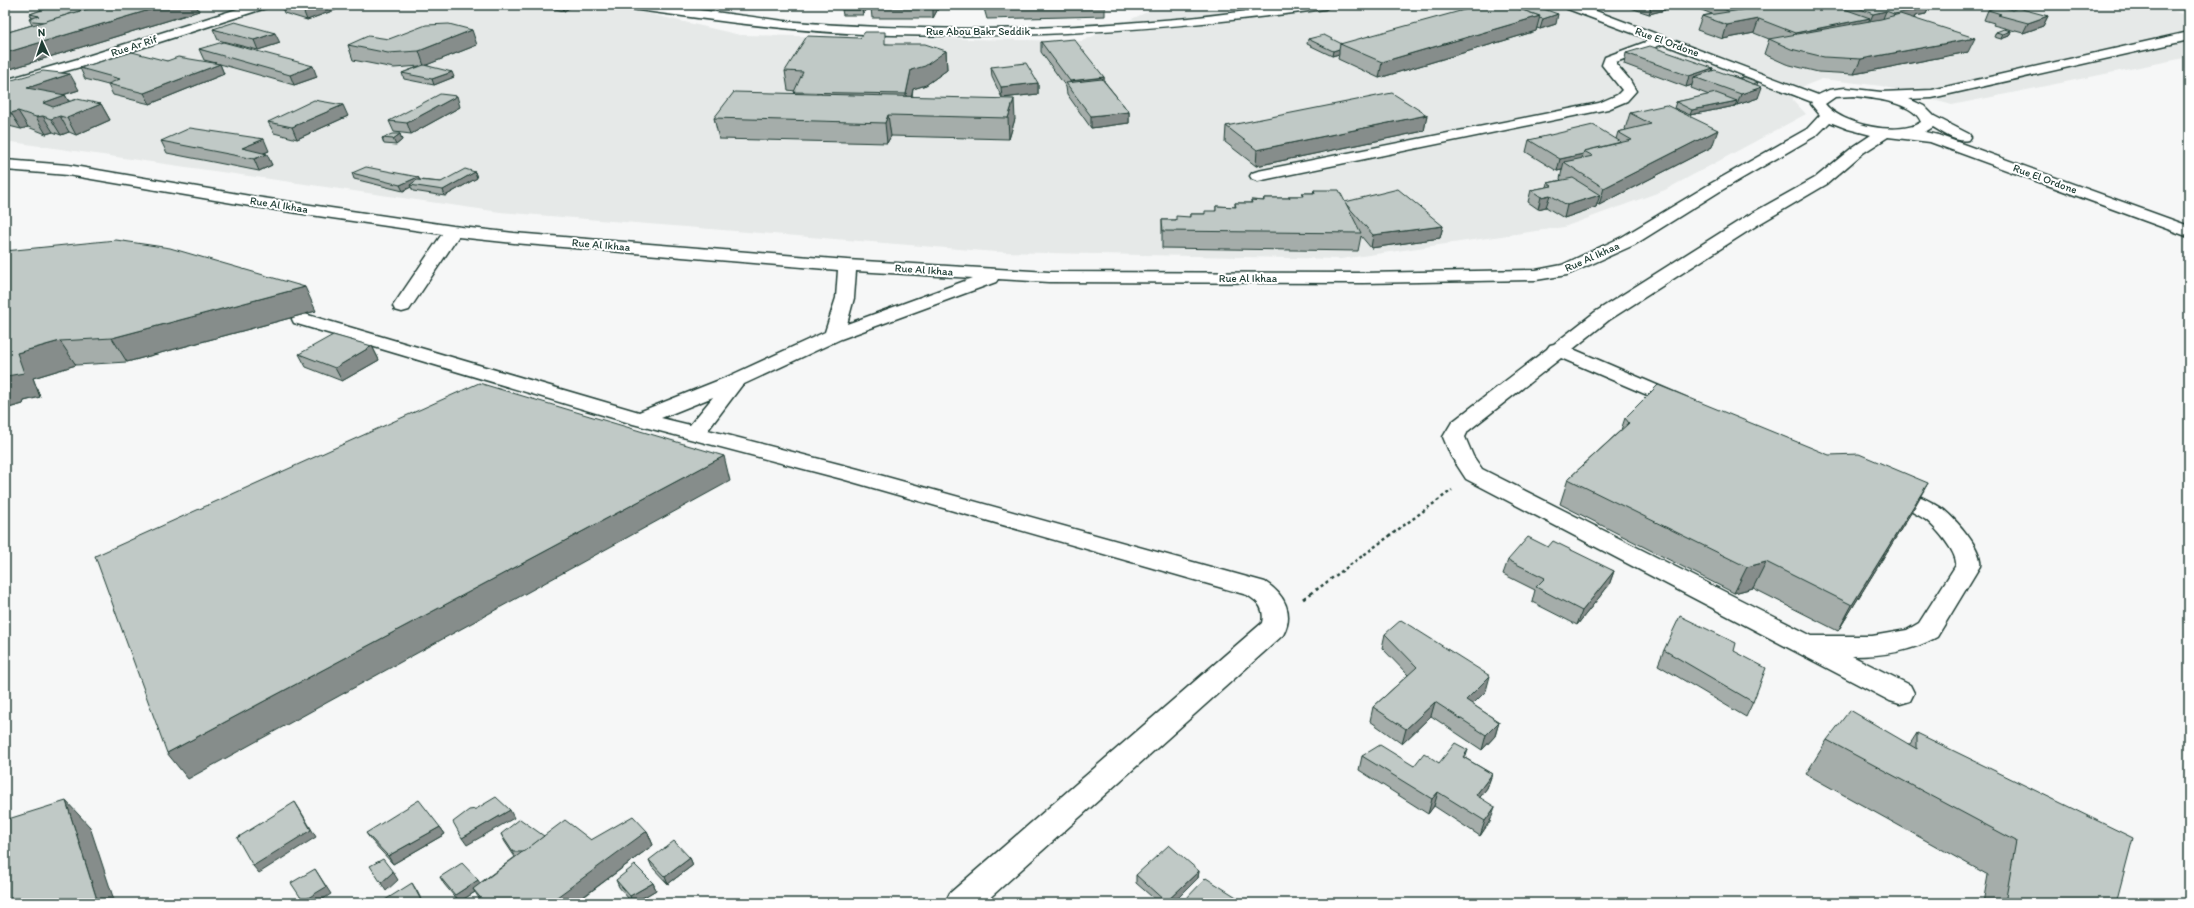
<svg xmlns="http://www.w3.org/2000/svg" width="2194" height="908" font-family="Itim,sans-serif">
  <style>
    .built { fill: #e6e9e8 }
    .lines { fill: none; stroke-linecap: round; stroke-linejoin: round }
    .minor-casing { stroke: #1f3d34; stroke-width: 3 }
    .path-far1 { stroke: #1f3d34; stroke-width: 2.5; stroke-dasharray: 3 3; stroke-linecap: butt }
    .path { stroke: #1f3d34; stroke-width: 3; stroke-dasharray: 4 4; stroke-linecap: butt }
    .minor { fill: #fff; fill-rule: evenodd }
    .wall { fill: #a5adaa; stroke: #1f3d34 }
    .shaded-wall { fill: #868d8b; stroke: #1f3d34 }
    .building { fill: #c0c9c6; stroke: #1f3d34 }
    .labels { text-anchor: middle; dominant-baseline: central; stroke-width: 4; stroke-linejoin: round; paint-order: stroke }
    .far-street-label { font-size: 11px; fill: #1f3d34; stroke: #fff }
  </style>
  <rect width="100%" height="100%" fill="#f6f7f7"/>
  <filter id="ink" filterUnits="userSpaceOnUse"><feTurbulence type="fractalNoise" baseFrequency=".025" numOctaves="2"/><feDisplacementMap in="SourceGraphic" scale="8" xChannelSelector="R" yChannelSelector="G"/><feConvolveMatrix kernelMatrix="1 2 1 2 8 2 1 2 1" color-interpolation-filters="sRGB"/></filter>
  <g filter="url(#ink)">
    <!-- built -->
    <polygon class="built" points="5,5 612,5 740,35 1082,41 1163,5 2154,5 2189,16 2189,57 1952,105 1882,86 1822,79 1794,90 1793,100 1806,114 1665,190 1564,227 1341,259 996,252 500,212 5,141"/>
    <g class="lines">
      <defs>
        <g id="minor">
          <polygon points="250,5 268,5 266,8 91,64 5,88 5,80 81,58"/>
          <path d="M 625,5 C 678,5 732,15 784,21 C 848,27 912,28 976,29 C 1047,29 1119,24 1189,18 C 1237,13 1283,5 1331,5 L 1325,9 C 1181,28 1038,39 892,35 C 804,33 718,21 631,9 Z"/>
          <path d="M 1563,5 L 1580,5 L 1818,95 L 1829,90 L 1845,88 L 1881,92 L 1932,90 L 2189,32 L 2189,40 L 1932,98 L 1909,99 L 1924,106 L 1934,116 L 1969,134 L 1971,137 L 1969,140 C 1957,143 1943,133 1933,127 L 1925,132 L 1938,135 L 2189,226 L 2189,237 L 1930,142 L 1888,137 L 1863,153 L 1827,184 L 1759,224 L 1609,320 L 1573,349 L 1687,398 L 1690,402 L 1687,406 L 1680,408 L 1673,406 L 1561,358 L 1468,431 L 1465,437 L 1473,456 L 1482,469 L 1812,636 L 1872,636 L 1907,630 L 1919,623 L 1956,565 C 1958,553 1936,528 1926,520 C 1913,511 1896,505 1882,497 L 1879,492 L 1882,487 L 1890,485 C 1903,488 1934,502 1944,510 C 1956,520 1983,549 1980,566 L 1937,637 C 1911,652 1882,656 1852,656 L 1910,685 L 1914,693 L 1910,701 L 1900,704 L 1890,701 L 1466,479 L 1451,456 L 1443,437 L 1452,422 L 1547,349 L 1550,345 L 1554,344 L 1595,312 L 1747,216 L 1815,178 L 1853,147 L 1871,135 L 1848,129 L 1830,122 L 1817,135 L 1722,190 L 1634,245 L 1567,275 L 1536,280 L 1363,283 L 1049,282 L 998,279 L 996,282 L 841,339 L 742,385 L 708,430 L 858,469 L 1265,582 C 1284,594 1295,613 1283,635 L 984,903 L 945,903 L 950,893 L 1262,623 C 1265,609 1259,602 1247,595 L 842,479 L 633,424 L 294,323 L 292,319 L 294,315 L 301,313 L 308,315 L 639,412 L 727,377 L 825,332 L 836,298 L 838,270 L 514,243 L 458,237 L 409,310 L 402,312 L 395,310 L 393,306 L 442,234 L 256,207 L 68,175 L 5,170 L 5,160 L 68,165 L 256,197 L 453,226 L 514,233 L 847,260 L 1049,272 L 1363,273 L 1536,270 L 1562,265 L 1622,237 L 1710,184 L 1807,129 L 1820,115 L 1811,104 L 1812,102 L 1663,44 L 1616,62 L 1616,64 L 1629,79 L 1636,91 L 1627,101 L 1608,109 L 1258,181 L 1252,179 L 1250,176 L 1252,173 L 1258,171 L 1599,103 L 1617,95 L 1622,90 L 1602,65 L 1605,57 L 1651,40 L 1565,8 ZM 1854,96 C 1872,98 1914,102 1921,122 C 1899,137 1842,125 1825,104 L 1835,97 ZM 856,271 L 973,278 L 847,324 L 854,298 ZM 713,397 L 690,425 L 661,418 Z"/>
        </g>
      </defs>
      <!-- minor casing -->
      <use href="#minor" class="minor-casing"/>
      <!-- path-far1 -->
      <polyline class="path-far1" points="1316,590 1452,490"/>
      <!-- path -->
      <polyline class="path" points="1303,599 1317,589"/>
      <!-- minor -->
      <use href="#minor" class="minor"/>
    </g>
    <!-- wall -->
    <g class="wall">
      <polygon points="56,5 196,5 199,11 10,69 5,67 5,33 32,25 29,19 32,18 30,14"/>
      <polygon points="281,5 349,5 307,20 284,13"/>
      <polygon points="536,5 571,5 571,7 564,11"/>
      <polygon points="793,5 817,5 817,6"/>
      <polygon points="845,5 868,5 863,15 843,15 842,10"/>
      <polygon points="940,5 933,18 872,18 871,8"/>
      <polygon points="983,5 1105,5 1105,16 987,19"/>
      <polygon points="1532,5 1556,24 1540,29 1537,28 1536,31 1379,78 1338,59 1339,54 1332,56 1307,44 1308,39 1342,44"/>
      <polygon points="1622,5 1666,5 1665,10 1649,14"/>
      <polygon points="1700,5 1840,5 1839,6 1836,6 1841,8 1842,5 1930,5 1926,14 1915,16 1914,18 1968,52 1854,74 1818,72 1786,64 1764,54 1769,39 1754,33 1723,39 1697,30 1702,16 1712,14 1699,9"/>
      <polygon points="1988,10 2012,10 2048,16 2043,26 2023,33 1993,25 1994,23 1984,20"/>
      <polygon points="213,29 280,43 258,50 218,40"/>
      <polygon points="2011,31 2009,36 2001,39 1994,37 1996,32"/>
      <polygon points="389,39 477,45 426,65 454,77 434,85 404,79 402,73 420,66 394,68 353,60 348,45"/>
      <polygon points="1041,42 1104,77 1104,81 1129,112 1129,123 1091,128 1067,94 1066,87 1041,52"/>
      <polygon points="886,44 946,51 947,70 926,85 913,89 912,96 1015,119 1009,139 891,136 887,143 719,139 714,118 794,94 795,91 788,90 785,71"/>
      <polygon points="199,49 317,77 294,85 220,64 224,74 150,104 113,95 108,85 85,79 80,68 167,61 216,63 204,60"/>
      <polygon points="1626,53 1713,68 1712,71 1739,78 1758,82 1757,85 1758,98 1737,105 1736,105 1735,106 1690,115 1674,108 1676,102 1709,95 1691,88 1692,85 1686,87 1624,64"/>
      <polygon points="991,67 1038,83 1038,94 1002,98 992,77"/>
      <polygon points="5,82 79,90 63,95 65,95 69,101 101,104 110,120 76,135 69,132 61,135 53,132 46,134 28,127 21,129 5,125"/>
      <polygon points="460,107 411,134 394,132 389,121"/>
      <polygon points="1630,113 1712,147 1599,205 1597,204 1596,207 1564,218 1546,207 1538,209 1528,202 1531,190 1547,187 1548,183 1561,180 1560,179 1562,170 1557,171 1526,152 1529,140 1616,139 1618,132 1626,130 1625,129"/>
      <polygon points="1427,115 1424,131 1256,166 1225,142 1226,126"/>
      <polygon points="348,116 297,139 274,133 268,122"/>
      <polygon points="400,134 402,140 396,145 384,144 382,138"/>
      <polygon points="161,141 269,151 264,153 272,165 259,171 167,153"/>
      <polygon points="475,172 477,178 445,196 413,191 411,187 403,191 354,179 352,173 418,177 420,180 441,182"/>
      <polygon points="1314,190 1345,202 1443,226 1440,238 1371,248 1361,236 1358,251 1162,248 1162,220 1175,220 1190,217 1190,214 1204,214 1216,211 1216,206 1235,207 1235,203 1251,203 1251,200 1263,201 1264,198 1289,198 1289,196 1302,196 1302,193 1313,193"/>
      <polygon points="5,251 316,311 127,362 76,365 33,378 40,397 24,401 23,404 5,409"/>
      <polygon points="372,346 379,360 342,381 306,367 299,354"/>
      <polygon points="1625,418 1914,508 1838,631 1753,588 1734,593 1560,504 1568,479 1621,430"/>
      <polygon points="1548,547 1614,571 1609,585 1577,625 1532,602 1535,590 1503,574 1508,560"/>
      <polygon points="1385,634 1486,691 1472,704 1499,722 1495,736 1482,750 1431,716 1402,744 1370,721 1373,707 1408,675 1382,648"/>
      <polygon points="1664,650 1734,651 1753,702 1746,717 1658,665"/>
      <polygon points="1917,733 2116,903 1983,903 1988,875 1806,774 1827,740 1910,744"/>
      <polygon points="1362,756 1414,766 1439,763 1465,758 1492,774 1487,788 1480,797 1490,821 1480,836 1434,806 1428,814 1359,770"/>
      <polygon points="440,827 445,834 393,864 371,840 366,833"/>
      <polygon points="647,831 653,845 581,899 586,903 482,903 475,892 459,902 444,884 440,877 480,883 515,857 505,842 501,834 544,836 591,840"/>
      <polygon points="690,858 693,865 668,884 652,867 649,860"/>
      <polygon points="1199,871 1198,878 1173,903 1159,903 1136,883 1136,875"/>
      <polygon points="616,880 653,883 656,890 634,903 632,903 619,887"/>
    </g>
    <!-- shaded-wall -->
    <g class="shaded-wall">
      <polygon points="88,5 96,5 100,13 75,8"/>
      <polygon points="166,5 196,5 199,11 10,69 5,59 5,53"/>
      <polygon points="317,5 349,5 307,20 303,10"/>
      <polygon points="563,5 571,5 571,7 564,11 562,6"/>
      <polygon points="865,5 868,5 863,15 862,10"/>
      <polygon points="934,5 940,5 933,18 933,8"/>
      <polygon points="1652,5 1666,5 1665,10 1649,14"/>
      <polygon points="1926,5 1930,5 1926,14 1915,16 1913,20 1889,24 1894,14 1910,8"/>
      <polygon points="1886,11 1882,21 1869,24 1873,14"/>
      <polygon points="1558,14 1556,24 1540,29 1543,19"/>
      <polygon points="1540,16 1536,31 1379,78 1382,62"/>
      <polygon points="2048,16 2043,26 2023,33 2028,23"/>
      <polygon points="1870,18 1864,33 1790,48 1795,33"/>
      <polygon points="1759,19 1754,33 1723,39 1727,25"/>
      <polygon points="472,30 477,45 424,66 419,51"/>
      <polygon points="2011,31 2009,36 2001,39 2003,34"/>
      <polygon points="275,33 280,43 258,50 254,40"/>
      <polygon points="1975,38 1968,52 1854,74 1861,59"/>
      <polygon points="1339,49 1339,54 1332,56 1333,51"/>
      <polygon points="946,51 947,70 926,85 913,89 908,114 906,94 911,70"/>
      <polygon points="220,64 224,74 150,104 144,93"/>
      <polygon points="313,66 317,77 294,85 290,75"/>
      <polygon points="1713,68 1710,79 1694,77 1692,85 1686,87 1689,76"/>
      <polygon points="452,72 454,77 434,85 432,79"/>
      <polygon points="70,74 79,90 36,103 27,88"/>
      <polygon points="1104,77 1104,88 1070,87 1070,81"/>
      <polygon points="1038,83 1038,94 1002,98 1001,87"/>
      <polygon points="1762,87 1758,98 1737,105 1741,94"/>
      <polygon points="65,95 74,111 60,116 69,132 61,135 51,119 43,103"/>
      <polygon points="457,96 460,107 411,134 407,123"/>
      <polygon points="1014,99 1015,119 1009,139 1008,118"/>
      <polygon points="1737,101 1735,106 1690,115 1692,110"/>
      <polygon points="101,104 110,120 76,135 67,118"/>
      <polygon points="343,105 348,116 297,139 292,127"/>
      <polygon points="18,111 28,127 21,129 11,113"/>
      <polygon points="1129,112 1129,123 1091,128 1091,116"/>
      <polygon points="888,115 891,136 887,143 885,123"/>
      <polygon points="1427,115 1424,131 1256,166 1257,150"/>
      <polygon points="43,116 53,132 46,134 36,117"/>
      <polygon points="1718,130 1712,147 1599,205 1604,188"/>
      <polygon points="400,134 402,140 396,145 393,139"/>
      <polygon points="264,139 269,151 251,158 242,148"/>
      <polygon points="267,154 272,165 259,171 254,159"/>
      <polygon points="1583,154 1580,166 1564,162 1562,170 1557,171 1560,159"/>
      <polygon points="475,172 477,178 445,196 443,190"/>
      <polygon points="418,177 421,183 410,185 411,187 403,191 400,185"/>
      <polygon points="1550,195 1546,207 1538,209 1541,197"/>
      <polygon points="1600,195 1596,207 1564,218 1567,205"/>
      <polygon points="1443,226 1440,238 1371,248 1373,235"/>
      <polygon points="305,287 316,311 127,362 112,338"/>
      <polygon points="60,341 76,365 33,378 40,397 24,401 23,404 5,409 5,380 17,353"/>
      <polygon points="372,346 379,360 342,381 335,368"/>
      <polygon points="724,456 730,481 188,779 167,753"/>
      <polygon points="1928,483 1914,508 1838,631 1852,605"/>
      <polygon points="1766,562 1753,588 1734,593 1747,567"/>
      <polygon points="1614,571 1609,585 1577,625 1582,611"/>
      <polygon points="1490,676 1486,691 1462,715 1466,700"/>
      <polygon points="1435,702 1431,716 1402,744 1406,729"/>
      <polygon points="1499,722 1495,736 1482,750 1486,735"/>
      <polygon points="1468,750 1463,765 1463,757"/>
      <polygon points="1492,774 1487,788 1471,809 1476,795"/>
      <polygon points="1438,792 1434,806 1428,814 1432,799"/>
      <polygon points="66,801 90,827 115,903 98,903"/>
      <polygon points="295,802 300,810 316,837 259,873 253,866"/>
      <polygon points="1495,807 1490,821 1480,836 1485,821"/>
      <polygon points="510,810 514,818 467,845 462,838"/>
      <polygon points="440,827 445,834 393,864 388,856"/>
      <polygon points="647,831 653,845 575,903 541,903"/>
      <polygon points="690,858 693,865 668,884 665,877"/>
      <polygon points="315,869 331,894 317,903 305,903 303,901"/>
      <polygon points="1199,871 1198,878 1173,903 1166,903 1166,902"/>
      <polygon points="393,872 398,880 386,891 381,883"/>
      <polygon points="478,880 483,888 473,889 475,892 459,902 455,895"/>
      <polygon points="412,883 417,891 423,903 420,903"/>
      <polygon points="653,883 656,890 634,903 632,903 630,896"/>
    </g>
    <!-- building -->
    <g class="building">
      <polygon points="56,5 88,5 75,8 85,9 44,22 33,21 29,19 39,16 30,14"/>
      <polygon points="101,5 166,5 5,53 5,33"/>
      <polygon points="286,5 317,5 303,10"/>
      <polygon points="845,5 865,5 862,10 842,10"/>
      <polygon points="873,5 934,5 933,8 871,8"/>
      <polygon points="1482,5 1508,5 1540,16 1382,62 1340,44"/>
      <polygon points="1508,5 1532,5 1558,14 1543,19 1539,18 1540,16"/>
      <polygon points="1715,5 1758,5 1762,7 1730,12"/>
      <polygon points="1773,5 1833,5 1870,18 1795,33 1759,19 1727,25 1702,16"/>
      <polygon points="1851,5 1926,5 1910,8 1917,10 1894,14 1886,11 1873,14"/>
      <polygon points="1999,6 2012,10 2018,8 2048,16 2028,23 1998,15 2001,14 1988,10"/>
      <polygon points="1900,14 1975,38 1861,59 1824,57 1791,49 1769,39 1881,19"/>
      <polygon points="235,22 275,33 254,40 213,29"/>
      <polygon points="449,24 472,30 419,51 388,53 348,45 368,36 389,39 426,25"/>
      <polygon points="2004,29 2011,31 2003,34 1996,32"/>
      <polygon points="865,32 885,32 885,44 925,44 946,51 925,66 911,70 906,94 794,92 803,72 785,71 807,36 860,38"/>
      <polygon points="1324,35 1342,44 1340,44 1339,49 1333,51 1308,39"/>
      <polygon points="1074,39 1104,77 1070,81 1041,42"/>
      <polygon points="223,42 313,66 290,75 199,49"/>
      <polygon points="1650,46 1713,68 1689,76 1626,53"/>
      <polygon points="132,52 167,61 178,57 220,64 144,93 108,84 120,79 80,68"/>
      <polygon points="1026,63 1038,83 1001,87 991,67"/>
      <polygon points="424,65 452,72 432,79 402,73"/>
      <polygon points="1715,70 1762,87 1741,94 1694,77"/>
      <polygon points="43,71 70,74 27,88 65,95 43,103 53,107 77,99 101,104 67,118 60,116 51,119 43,116 36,117 18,111 11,113 5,111 5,82"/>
      <polygon points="1744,77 1758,82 1753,84 1739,78"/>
      <polygon points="1102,79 1129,112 1091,116 1066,83"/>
      <polygon points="734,92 1014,99 1008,118 888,115 885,123 714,118"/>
      <polygon points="1392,93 1427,115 1257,150 1226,126"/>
      <polygon points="1716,93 1737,101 1692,110 1676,102"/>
      <polygon points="440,94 457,96 407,123 389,121"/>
      <polygon points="314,100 343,105 292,127 268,122"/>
      <polygon points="1666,105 1718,130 1604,188 1564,162 1593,156 1584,151 1632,140 1618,132 1651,124 1630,113"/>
      <polygon points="1593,125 1621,142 1584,151 1583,154 1560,159 1529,140"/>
      <polygon points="190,128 264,139 242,148 267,154 254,159 161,141"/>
      <polygon points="392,134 400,134 393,139 382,138"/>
      <polygon points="366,167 418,177 400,185 352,173"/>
      <polygon points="465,169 475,172 443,190 410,185 417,180 441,182"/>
      <polygon points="1573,178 1600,195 1567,205 1550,195 1541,197 1531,190 1552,186 1548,183"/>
      <polygon points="1398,189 1443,226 1373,235 1346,204 1345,202"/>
      <polygon points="1314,190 1339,190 1361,233 1163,231 1162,220 1176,220 1176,216 1190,217 1190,214 1205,214 1205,211 1216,211 1216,206 1236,207 1235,203 1252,203 1251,200 1264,201 1264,198 1290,198 1289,196 1303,196 1302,193 1315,193"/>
      <polygon points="116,240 170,248 305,287 112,338 60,341 17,353 24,373 7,376 6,379 5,380 5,251"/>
      <polygon points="333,335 372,346 335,368 299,354"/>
      <polygon points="479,383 724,456 167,753 95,556"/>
      <polygon points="1658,385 1829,455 1859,454 1928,483 1852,605 1766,562 1747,567 1568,479 1629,423 1625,418"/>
      <polygon points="1528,537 1548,547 1553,541 1614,571 1582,611 1536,587 1545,578 1508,560"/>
      <polygon points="1680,616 1736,643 1734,651 1766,668 1753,702 1664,650"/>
      <polygon points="1401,620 1490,676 1466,700 1499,722 1486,735 1435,702 1406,729 1373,707 1417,667 1385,634"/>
      <polygon points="1850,710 1917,749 1917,733 2133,838 2116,903 2005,903 2016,841 1827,740"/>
      <polygon points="1455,743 1468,750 1463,757 1492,774 1476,795 1495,807 1485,821 1438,792 1432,799 1362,756 1380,745 1414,766 1424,753 1439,763"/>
      <polygon points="496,797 510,810 462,838 453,822 469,810 476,809"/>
      <polygon points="419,800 440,827 388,856 366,833"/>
      <polygon points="66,801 98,903 5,903 5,820"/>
      <polygon points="295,802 311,830 253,866 237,838"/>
      <polygon points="633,816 647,831 557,897 541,903 485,903 473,889 565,820 591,840"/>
      <polygon points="520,819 544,836 523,852 513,852 501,834"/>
      <polygon points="674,841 690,858 665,877 649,860"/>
      <polygon points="1169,845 1199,871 1166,902 1136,875"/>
      <polygon points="383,859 393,872 381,883 370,866"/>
      <polygon points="462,863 478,880 455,895 440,877"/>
      <polygon points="635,865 653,883 630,896 616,880"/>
      <polygon points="315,869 326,887 303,901 291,883"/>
      <polygon points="1206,878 1246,903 1182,903"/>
      <polygon points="412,883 422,902 420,903 386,903 385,900"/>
      <polygon points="580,897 586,903 572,903"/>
      <polygon points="328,900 331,903 323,903"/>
      <polygon points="352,900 352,903 345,903"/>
    </g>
  </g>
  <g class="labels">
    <!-- far-street labels -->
    <g class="far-street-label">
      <text x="978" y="31">Rue Abou Bakr Seddik</text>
      <text transform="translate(1667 42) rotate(20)">Rue El Ordone</text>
      <text transform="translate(134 46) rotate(-18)">Rue Ar Rif</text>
      <text transform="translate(2045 179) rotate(20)">Rue El Ordone</text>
      <text transform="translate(279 205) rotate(9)">Rue Al Ikhaa</text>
      <text transform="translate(601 245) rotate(5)">Rue Al Ikhaa</text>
      <text transform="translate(1592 257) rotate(-24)">Rue Al Ikhaa</text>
      <text transform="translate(924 270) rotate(4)">Rue Al Ikhaa</text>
      <text x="1248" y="278">Rue Al Ikhaa</text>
    </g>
  </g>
  <!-- margin -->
  <rect width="2194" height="908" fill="none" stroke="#fff" stroke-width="20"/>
  <rect x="10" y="10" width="2174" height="888" fill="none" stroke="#1f3d34" stroke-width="1.5" filter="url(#ink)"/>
  <!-- north arrow -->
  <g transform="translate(42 42) rotate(357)" stroke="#ffffff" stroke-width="3" paint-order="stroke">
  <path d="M0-3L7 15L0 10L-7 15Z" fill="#1f3d34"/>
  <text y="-6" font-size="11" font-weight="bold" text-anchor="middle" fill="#1f3d34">N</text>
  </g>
</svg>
